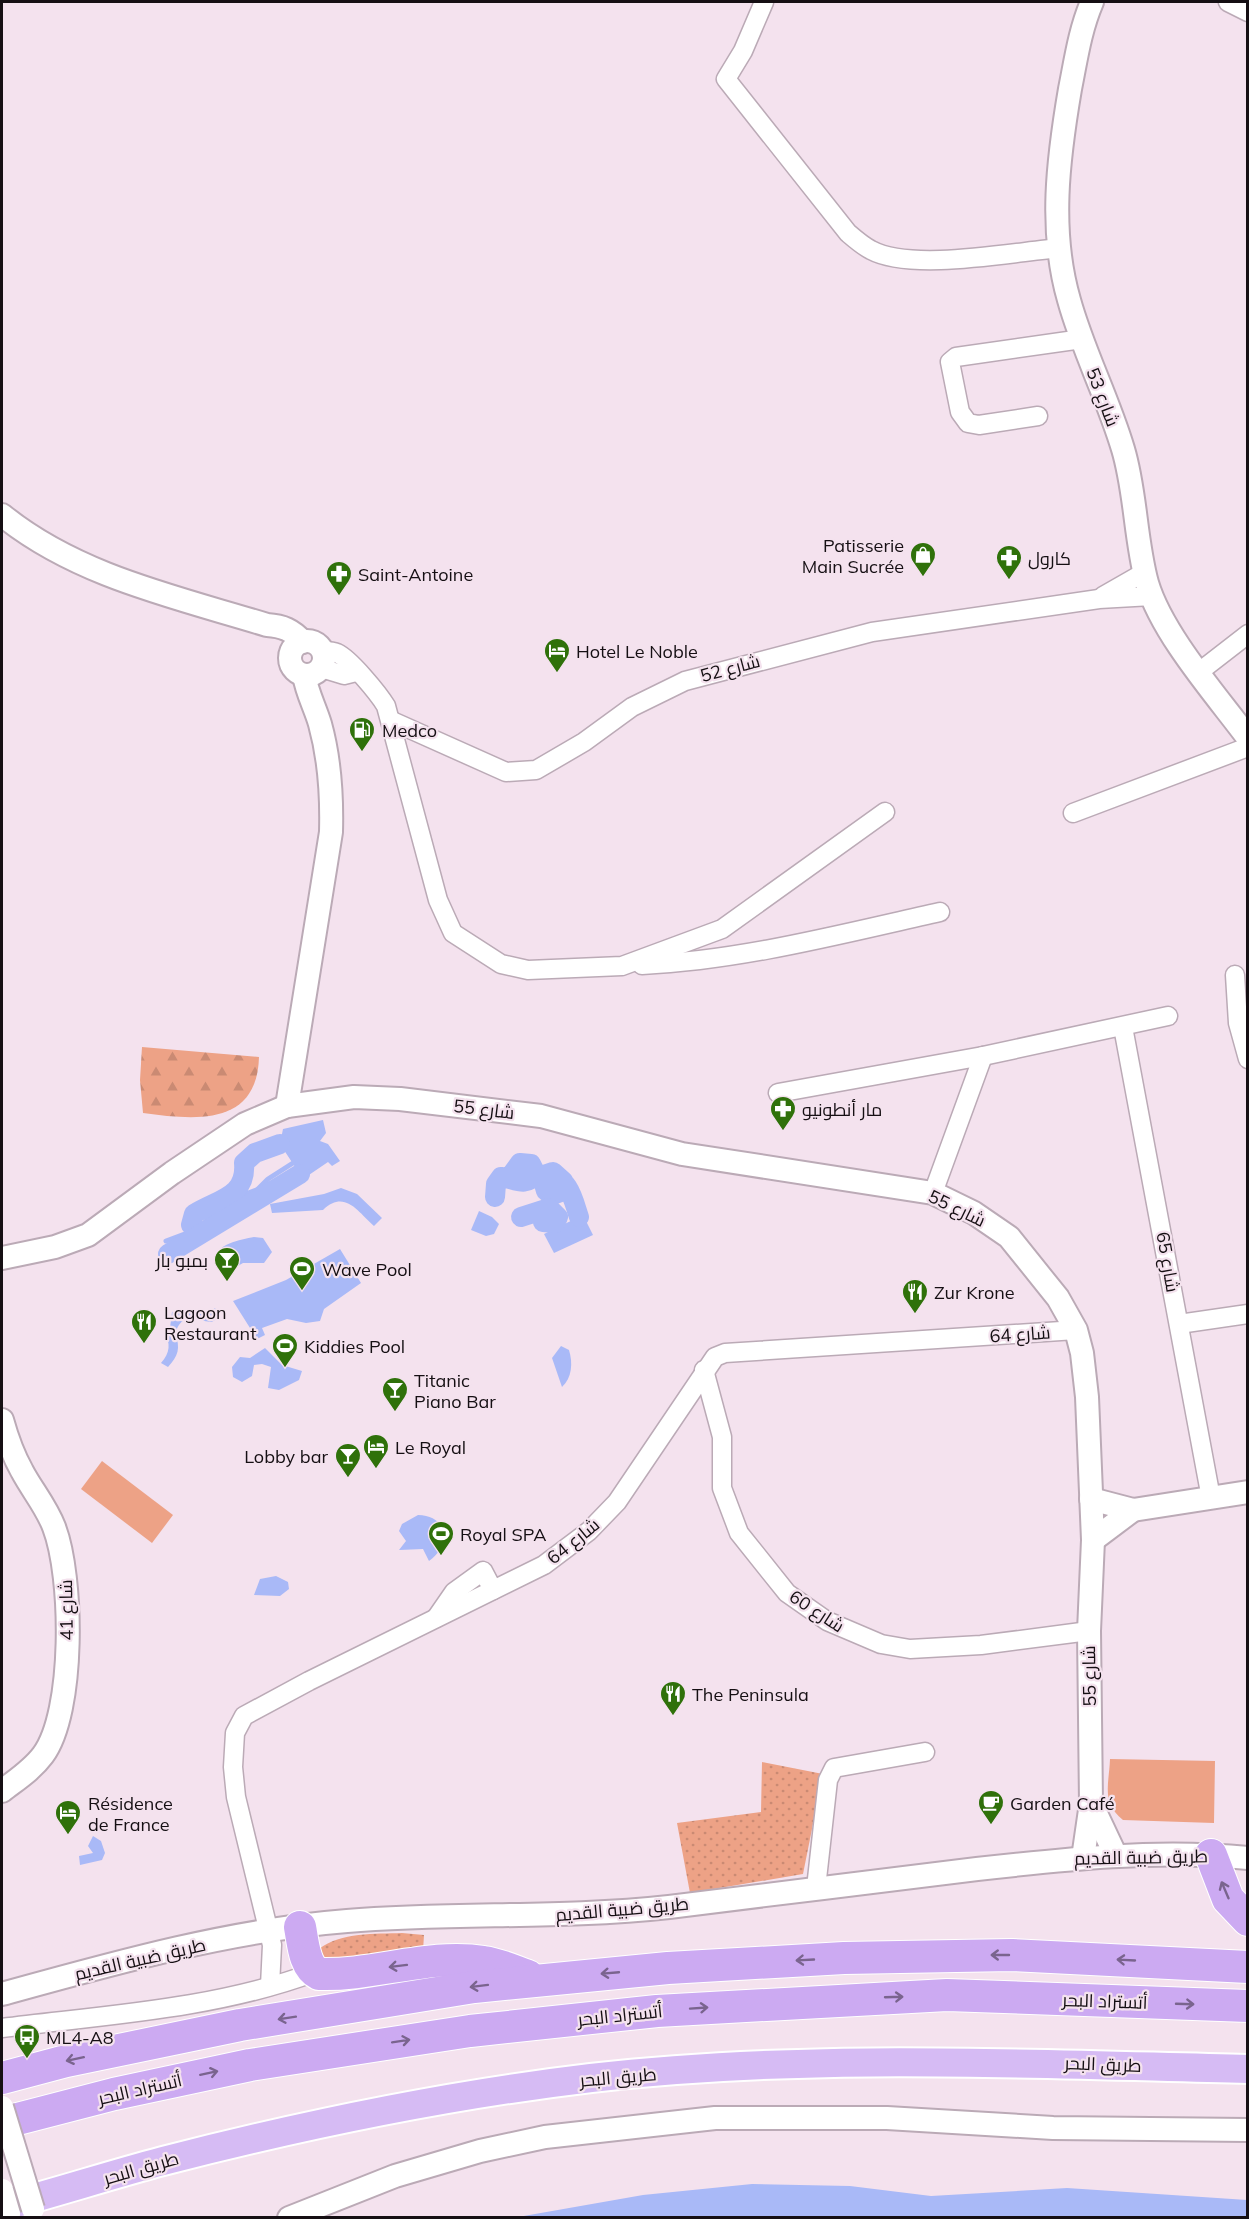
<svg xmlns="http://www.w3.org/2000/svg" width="1249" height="2219" font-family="Mulish,Cairo,sans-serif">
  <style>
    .grass { fill: url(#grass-dots) }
    .forest { fill: url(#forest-firs) }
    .garden { fill: #eda286 }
    .water { fill: #a9b9f7 }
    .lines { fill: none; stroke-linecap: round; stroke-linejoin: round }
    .stream { stroke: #a9b9f7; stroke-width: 5 }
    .canal { stroke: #a9b9f7; stroke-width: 20 }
    .minor-casing { stroke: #bbaab6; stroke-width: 21 }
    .tertiary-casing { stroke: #bbaab6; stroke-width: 26 }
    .trunk-casing { stroke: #fff; stroke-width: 32 }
    .motorway-casing { stroke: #fff; stroke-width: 34 }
    .minor { stroke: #fff; stroke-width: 18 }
    .tertiary { stroke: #fff; stroke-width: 22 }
    .trunk { stroke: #d6bbf4; stroke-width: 28 }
    .motorway { stroke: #ccaaf2; stroke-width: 32 }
    .tertiary-bridge-casing { stroke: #bbaab6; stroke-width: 26; stroke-linecap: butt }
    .tertiary-bridge { stroke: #fff; stroke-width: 22 }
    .oneway { stroke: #7a648e }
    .labels { text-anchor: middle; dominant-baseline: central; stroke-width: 4.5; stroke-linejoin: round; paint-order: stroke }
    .street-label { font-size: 18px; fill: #150f13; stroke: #f4e2ee }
    .poi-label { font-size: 18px; fill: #150f13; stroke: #f4e2ee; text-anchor: start }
  </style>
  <defs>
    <pattern id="grass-dots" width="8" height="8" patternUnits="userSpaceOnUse" patternTransform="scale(1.5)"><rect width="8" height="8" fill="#eda286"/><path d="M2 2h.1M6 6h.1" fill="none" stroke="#ca8a73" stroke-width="1.8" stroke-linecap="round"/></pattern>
    <pattern id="forest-firs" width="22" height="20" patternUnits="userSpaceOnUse" patternTransform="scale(1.5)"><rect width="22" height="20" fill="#eda286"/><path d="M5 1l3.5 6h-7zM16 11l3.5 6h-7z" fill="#ca8a73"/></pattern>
  </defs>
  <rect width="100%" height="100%" fill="#f4e2ee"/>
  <!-- grass -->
  <g class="grass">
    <polygon points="762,1762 823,1774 803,1874 690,1893 677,1823 761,1812"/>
    <path d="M 402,1933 L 424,1935 L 423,1951 L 337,1959 L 323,1957 L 319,1949 C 341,1932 375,1934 402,1933 Z"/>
  </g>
  <!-- forest -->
  <path class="forest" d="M 142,1047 L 259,1057 C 257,1127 195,1120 143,1113 L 140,1080 Z"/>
  <!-- garden -->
  <g class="garden">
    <polygon points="102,1461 173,1515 152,1543 81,1489"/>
    <path d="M 1110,1759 L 1215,1761 L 1214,1823 L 1123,1820 C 1101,1802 1109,1785 1110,1759 Z"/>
  </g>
  <!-- water -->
  <g class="water">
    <polygon points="323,1120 326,1133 320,1141 328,1144 340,1161 332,1166 328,1162 303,1179 280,1144 283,1129"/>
    <path d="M 341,1188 L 357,1194 L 382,1218 L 374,1226 C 358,1212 345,1189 323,1210 L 272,1213 L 270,1204 L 324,1194 Z"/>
    <polygon points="479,1211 492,1217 499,1224 494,1234 486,1236 471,1230"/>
    <polygon points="583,1215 593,1235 554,1253 544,1234"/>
    <path d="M 254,1237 L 263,1238 L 272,1252 L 264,1263 L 243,1263 L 229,1271 L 218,1268 C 206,1246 238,1240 254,1237 Z"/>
    <polygon points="340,1249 361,1283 324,1309 320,1321 306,1323 287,1319 262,1328 265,1335 257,1339 233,1301 286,1280"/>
    <path d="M 215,1308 L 220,1316 L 212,1322 C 194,1321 182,1311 175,1334 C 181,1348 178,1356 168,1367 L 161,1363 C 170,1353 171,1343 164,1332 L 170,1328 L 172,1312 L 183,1309 L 205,1315 Z"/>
    <path d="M 561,1346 L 569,1350 C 573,1363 572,1378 562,1387 L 552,1358 Z"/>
    <polygon points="265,1348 282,1365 302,1371 299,1380 279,1390 268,1388 271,1367 262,1364 254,1365 252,1376 242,1382 233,1377 232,1367 240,1357 250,1358"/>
    <path d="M 418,1515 C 449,1516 452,1545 429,1561 L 423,1549 L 399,1550 L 406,1541 L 399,1531 L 402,1524 Z"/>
    <polygon points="276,1576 288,1582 289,1589 280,1596 254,1595 260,1579"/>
    <polygon points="93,1836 101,1841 105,1853 102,1860 80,1865 79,1856 93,1853 88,1846"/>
    <polygon points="752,2184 850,2186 931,2196 1067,2188 1247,2200 1247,2217 518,2217 643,2195"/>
  </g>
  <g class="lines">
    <!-- stream -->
    <g class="stream">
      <polyline points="206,1223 218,1218 248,1193 271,1185 296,1169"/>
      <polyline points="166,1241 198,1229 216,1211 249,1198 268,1179 293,1163"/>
      <polyline points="170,1247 183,1237"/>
    </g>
    <!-- canal -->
    <g class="canal">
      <path d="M 495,1197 L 496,1184 L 501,1177 C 515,1179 526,1188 536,1174 L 531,1164 L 520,1163 L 512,1174 L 513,1178 C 521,1183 526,1182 533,1176 L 530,1166 L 520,1165 L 514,1175 L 521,1180 C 532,1179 542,1176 553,1172 L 563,1181 L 561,1192 L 553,1195 L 546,1191 L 544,1184 L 548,1178 C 569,1174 574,1203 579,1217"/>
      <polyline points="521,1217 549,1208 558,1217 555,1223 543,1222"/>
      <path d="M 191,1225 L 194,1214 C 218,1199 247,1197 244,1163 L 255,1153 L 280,1144"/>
      <polyline points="168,1254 300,1174"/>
    </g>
    <defs>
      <g id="minor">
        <path d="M 764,2 L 743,51 L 726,79 L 848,233 C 855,239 863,246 871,250 C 912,272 1013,252 1060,248"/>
        <polyline points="1228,2 1248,12"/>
        <polyline points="1038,416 979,425 968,423 960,412 950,362 956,357 1082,339"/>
        <polyline points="1103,596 1145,572"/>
        <path d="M 322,651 C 327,651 333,651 337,653 C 350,659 378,693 386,706 L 438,900 L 453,933 L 501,964 L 528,970 L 622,966 L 722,929 L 885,812"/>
        <polyline points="321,668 344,675 356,672"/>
        <polyline points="1199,672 1248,634"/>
        <polyline points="392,721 506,772 536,770 584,742 632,707 685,681 872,632 1099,599 1152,596"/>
        <polyline points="1073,813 1248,747"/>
        <path d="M 642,965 C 743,960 841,934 940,912"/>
        <polyline points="1235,975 1238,1023 1248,1059"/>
        <polyline points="1123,1027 1211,1498"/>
        <polyline points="778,1093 983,1056 1168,1016"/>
        <polyline points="933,1193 983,1056"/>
        <polyline points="1179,1324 1248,1314"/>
        <polyline points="704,1370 722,1437 722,1488 739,1533 787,1593 827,1621 881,1644 910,1649 981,1645 1089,1631"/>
        <polyline points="436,1618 454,1592 483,1571 493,1590"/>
        <polyline points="816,1888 828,1780 834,1768 925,1752"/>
        <polyline points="270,1986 272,1945 236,1797 233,1767 235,1733 244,1716 309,1681 544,1565 589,1531 617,1502 715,1357 725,1353 1076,1330"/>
        <path d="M 2,2028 C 106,2015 216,2009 315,1972"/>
      </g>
      <g id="tertiary">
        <path d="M 1092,2 C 1080,30 1076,59 1070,89 C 1058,159 1049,231 1069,300 C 1083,351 1108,398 1123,449 C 1136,492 1135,539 1147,583 C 1162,634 1216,695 1248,738"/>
        <path d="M 2,515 C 77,576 176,597 267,625 C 283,626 292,630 303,642"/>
        <circle cx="307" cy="658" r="17"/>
        <path d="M 287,1106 L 331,832 C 332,795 330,760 320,724 C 315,707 307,693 304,675"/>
        <polyline points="2,1258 55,1247 88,1235 172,1173 245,1124 287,1106 354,1097 400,1099 541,1116 682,1154 933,1193 974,1213 1009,1237 1058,1298 1076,1330 1082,1353 1087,1397 1093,1540 1089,1631 1091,1803 1083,1858"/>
        <path d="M 2,1420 C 7,1438 13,1455 22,1471 C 32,1490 46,1506 54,1527 C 73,1576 75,1712 43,1755 C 32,1770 16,1780 2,1791"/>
        <polyline points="1091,1499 1133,1510 1248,1492"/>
        <polyline points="1093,1540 1133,1510"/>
        <polyline points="1091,1803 1115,1854"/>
        <path d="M 2,1994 C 114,1963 231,1930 347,1921 C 455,1912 562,1919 669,1907 C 772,1895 874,1881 977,1869 C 1067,1859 1157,1849 1248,1858"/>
        <polyline points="289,2218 395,2176 480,2151 545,2137 715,2118 887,2118 1053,2128 1248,2130"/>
      </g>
      <path id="trunk" d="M 5,2206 C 58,2192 110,2175 163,2161 C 303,2125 447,2095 591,2078 C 809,2053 1028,2064 1248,2069"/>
      <g id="motorway">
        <polyline points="1211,1855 1228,1899 1248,1920"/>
        <path d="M 300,1927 C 303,1942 304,1967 319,1974 C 374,1976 429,1953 484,1962 C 499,1964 514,1971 528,1976"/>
        <polyline points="2,2078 66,2061 240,2025 474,1987 668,1968 844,1958 1012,1955 1248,1967"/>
        <polyline points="2,2123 114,2094 250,2065 470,2031 657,2011 947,1995 1248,2006"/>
      </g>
    </defs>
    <!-- minor casing -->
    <use href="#minor" class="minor-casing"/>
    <!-- tertiary casing -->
    <use href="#tertiary" class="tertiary-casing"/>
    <!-- trunk casing -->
    <use href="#trunk" class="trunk-casing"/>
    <!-- motorway casing -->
    <use href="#motorway" class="motorway-casing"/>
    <!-- minor -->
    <use href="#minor" class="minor"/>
    <!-- tertiary -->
    <use href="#tertiary" class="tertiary"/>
    <!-- trunk -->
    <use href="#trunk" class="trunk"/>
    <!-- motorway -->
    <use href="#motorway" class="motorway"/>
    <defs>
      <g id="tertiary-bridge">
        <polyline points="2,2107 33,2209"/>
        <polyline points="2,2190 9,2214"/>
      </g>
    </defs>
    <!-- tertiary-bridge casing -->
    <use href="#tertiary-bridge" class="tertiary-bridge-casing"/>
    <!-- tertiary-bridge -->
    <use href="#tertiary-bridge" class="tertiary-bridge"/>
  </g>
  <!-- one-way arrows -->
  <defs><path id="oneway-shaft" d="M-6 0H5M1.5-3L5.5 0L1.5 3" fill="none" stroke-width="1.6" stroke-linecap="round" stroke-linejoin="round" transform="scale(1.5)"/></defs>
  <g class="oneway">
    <use href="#oneway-shaft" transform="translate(1225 1890) rotate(-113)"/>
    <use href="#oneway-shaft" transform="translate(1000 1955) rotate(180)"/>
    <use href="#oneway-shaft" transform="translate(805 1960) rotate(177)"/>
    <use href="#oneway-shaft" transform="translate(1126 1960) rotate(-177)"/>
    <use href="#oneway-shaft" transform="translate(398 1966) rotate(173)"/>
    <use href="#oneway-shaft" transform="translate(610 1973) rotate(175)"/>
    <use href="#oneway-shaft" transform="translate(479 1986) rotate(173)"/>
    <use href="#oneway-shaft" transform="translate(894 1997) rotate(-2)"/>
    <use href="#oneway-shaft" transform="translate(1185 2004) rotate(2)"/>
    <use href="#oneway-shaft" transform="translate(699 2008) rotate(-4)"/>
    <use href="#oneway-shaft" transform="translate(287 2018) rotate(171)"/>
    <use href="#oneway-shaft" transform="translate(401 2041) rotate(-9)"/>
    <use href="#oneway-shaft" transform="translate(75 2059) rotate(168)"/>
    <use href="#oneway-shaft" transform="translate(209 2073) rotate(-12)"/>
  </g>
  <!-- icons -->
  <defs>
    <symbol id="shop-pin" viewBox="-11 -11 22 30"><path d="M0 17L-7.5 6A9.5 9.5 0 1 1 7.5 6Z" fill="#2f710a" stroke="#f4e2ee"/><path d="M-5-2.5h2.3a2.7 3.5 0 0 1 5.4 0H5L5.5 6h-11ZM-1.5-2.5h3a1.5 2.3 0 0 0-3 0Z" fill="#fff"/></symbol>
    <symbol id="pharmacy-pin" viewBox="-11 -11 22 30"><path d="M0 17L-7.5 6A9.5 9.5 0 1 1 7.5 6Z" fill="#2f710a" stroke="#f4e2ee"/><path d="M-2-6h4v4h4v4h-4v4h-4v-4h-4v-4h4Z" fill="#fff"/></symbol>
    <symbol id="hotel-pin" viewBox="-11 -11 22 30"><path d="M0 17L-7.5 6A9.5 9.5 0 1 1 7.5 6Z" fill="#2f710a" stroke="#f4e2ee"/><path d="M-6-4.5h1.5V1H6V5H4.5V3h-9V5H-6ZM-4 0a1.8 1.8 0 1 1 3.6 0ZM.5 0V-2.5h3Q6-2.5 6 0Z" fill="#fff"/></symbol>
    <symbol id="fuel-pin" viewBox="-11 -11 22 30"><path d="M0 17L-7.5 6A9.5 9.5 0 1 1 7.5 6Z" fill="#2f710a" stroke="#f4e2ee"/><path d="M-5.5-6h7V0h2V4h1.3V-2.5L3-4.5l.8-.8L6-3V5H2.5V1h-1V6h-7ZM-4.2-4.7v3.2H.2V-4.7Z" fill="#fff"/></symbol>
    <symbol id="bar-pin" viewBox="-11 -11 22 30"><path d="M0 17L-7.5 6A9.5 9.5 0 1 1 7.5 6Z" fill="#2f710a" stroke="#f4e2ee"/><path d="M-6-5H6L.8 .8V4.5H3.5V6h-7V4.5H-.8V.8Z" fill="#fff"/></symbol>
    <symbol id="stadium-pin" viewBox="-11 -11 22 30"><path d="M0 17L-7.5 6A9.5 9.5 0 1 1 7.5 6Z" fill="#2f710a" stroke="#f4e2ee"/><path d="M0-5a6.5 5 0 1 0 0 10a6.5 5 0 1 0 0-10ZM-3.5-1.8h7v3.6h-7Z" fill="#fff"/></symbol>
    <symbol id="restaurant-pin" viewBox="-11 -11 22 30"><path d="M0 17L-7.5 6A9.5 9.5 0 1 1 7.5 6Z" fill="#2f710a" stroke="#f4e2ee"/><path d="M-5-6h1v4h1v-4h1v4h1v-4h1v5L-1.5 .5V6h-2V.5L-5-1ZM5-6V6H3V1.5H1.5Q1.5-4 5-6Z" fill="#fff"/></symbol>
    <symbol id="cafe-pin" viewBox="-11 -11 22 30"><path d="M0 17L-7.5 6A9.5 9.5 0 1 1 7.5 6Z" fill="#2f710a" stroke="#f4e2ee"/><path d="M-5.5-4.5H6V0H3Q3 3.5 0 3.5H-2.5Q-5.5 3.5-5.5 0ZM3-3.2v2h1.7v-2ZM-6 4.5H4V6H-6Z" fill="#fff"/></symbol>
    <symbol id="bus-pin" viewBox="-11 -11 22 30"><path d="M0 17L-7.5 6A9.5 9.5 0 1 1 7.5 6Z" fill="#2f710a" stroke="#f4e2ee"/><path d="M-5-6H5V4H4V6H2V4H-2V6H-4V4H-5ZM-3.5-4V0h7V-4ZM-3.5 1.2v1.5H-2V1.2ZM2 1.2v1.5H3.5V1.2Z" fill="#fff"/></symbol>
  </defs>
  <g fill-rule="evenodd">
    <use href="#shop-pin" x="908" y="540" width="30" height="40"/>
    <use href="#pharmacy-pin" x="994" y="543" width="30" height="40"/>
    <use href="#pharmacy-pin" x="324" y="559" width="30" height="40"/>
    <use href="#hotel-pin" x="542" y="636" width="30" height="40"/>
    <use href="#fuel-pin" x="347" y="715" width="30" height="40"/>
    <use href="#pharmacy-pin" x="768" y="1094" width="30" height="40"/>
    <use href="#bar-pin" x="212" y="1245" width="30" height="40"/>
    <use href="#stadium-pin" x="287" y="1254" width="30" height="40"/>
    <use href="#restaurant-pin" x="900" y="1277" width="30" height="40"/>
    <use href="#restaurant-pin" x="129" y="1307" width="30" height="40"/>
    <use href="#stadium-pin" x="270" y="1331" width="30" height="40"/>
    <use href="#bar-pin" x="380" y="1375" width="30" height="40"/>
    <use href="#hotel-pin" x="361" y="1432" width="30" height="40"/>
    <use href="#bar-pin" x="333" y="1441" width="30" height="40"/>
    <use href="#stadium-pin" x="426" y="1519" width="30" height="40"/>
    <use href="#restaurant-pin" x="658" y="1679" width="30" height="40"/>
    <use href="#cafe-pin" x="976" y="1788" width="30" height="40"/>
    <use href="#hotel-pin" x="53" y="1798" width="30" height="40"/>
    <use href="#bus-pin" x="12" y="2022" width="30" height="40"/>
  </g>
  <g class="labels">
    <!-- street labels -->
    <g class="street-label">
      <text transform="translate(1103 397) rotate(69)">شارع 53</text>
      <text transform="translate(730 668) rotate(-15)">شارع 52</text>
      <text transform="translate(484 1109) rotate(7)">شارع 55</text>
      <text transform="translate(957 1208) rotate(26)">شارع 55</text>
      <text transform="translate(1168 1262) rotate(80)">شارع 65</text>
      <text transform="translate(1020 1334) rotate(-4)">شارع 64</text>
      <text transform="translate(573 1541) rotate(-39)">شارع 64</text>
      <text transform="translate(66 1610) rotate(-91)">شارع 41</text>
      <text transform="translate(817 1611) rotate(33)">شارع 60</text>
      <text transform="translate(1089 1676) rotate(-91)">شارع 55</text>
      <text transform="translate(1141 1857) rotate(-1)">طريق ضبية القديم</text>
      <text transform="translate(622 1909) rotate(-5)">طريق ضبية القديم</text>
      <text transform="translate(140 1959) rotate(-13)">طريق ضبية القديم</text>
      <text transform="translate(1105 2001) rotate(2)">أتستراد البحر</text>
      <text transform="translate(620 2015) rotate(-6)">أتستراد البحر</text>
      <text transform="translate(1103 2064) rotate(2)">طريق البحر</text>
      <text transform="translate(618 2077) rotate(-5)">طريق البحر</text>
      <text transform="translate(140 2089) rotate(-13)">أتستراد البحر</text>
      <text transform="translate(141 2168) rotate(-16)">طريق البحر</text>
    </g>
    <!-- poi labels -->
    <g class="poi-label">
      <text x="904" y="545" text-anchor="end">Patisserie<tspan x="904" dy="21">Main Sucrée</tspan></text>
      <text x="1028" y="558">كارول</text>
      <text x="358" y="574">Saint-Antoine</text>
      <text x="576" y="651">Hotel Le Noble</text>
      <text x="382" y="730">Medco</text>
      <text x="802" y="1109">مار أنطونيو</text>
      <text x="208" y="1260" text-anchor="end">بمبو بار</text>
      <text x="322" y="1269">Wave Pool</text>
      <text x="934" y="1292">Zur Krone</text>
      <text x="164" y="1312">Lagoon<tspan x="164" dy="21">Restaurant</tspan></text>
      <text x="304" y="1346">Kiddies Pool</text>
      <text x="414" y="1380">Titanic<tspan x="414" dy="21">Piano Bar</tspan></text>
      <text x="395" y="1447">Le Royal</text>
      <text x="328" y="1456" text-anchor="end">Lobby bar</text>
      <text x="460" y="1534">Royal SPA</text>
      <text x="692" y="1694">The Peninsula</text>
      <text x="88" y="1803">Résidence<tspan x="88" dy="21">de France</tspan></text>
      <text x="1010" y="1803">Garden Café</text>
      <text x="46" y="2037">ML4-A8</text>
    </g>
  </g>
  <!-- border -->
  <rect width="1249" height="2219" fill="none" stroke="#150f13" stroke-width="6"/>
</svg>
